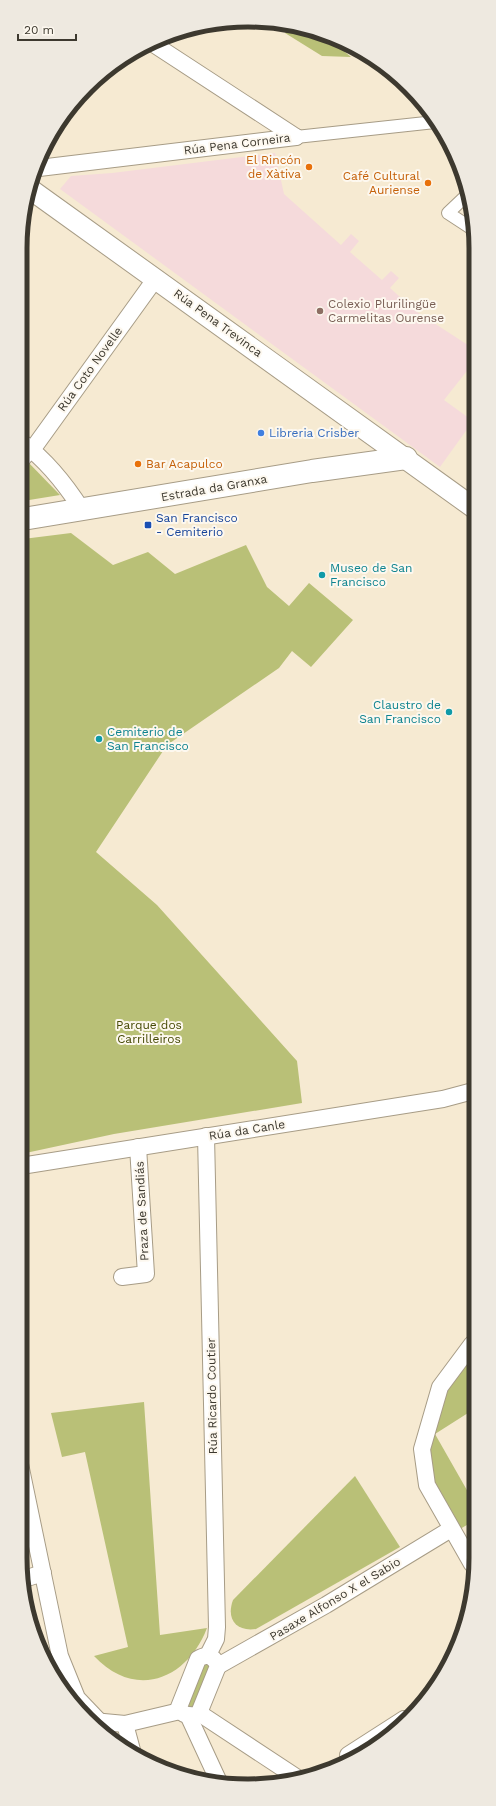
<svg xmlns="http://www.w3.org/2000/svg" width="496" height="1806" font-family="'Work Sans',sans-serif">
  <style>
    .education { fill: #f5dadb }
    .green { fill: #b9c077 }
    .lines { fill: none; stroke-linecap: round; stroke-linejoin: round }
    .pedestrian-casing { stroke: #a79c86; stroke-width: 14 }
    .minor-casing { stroke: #a79c86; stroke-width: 18 }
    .tertiary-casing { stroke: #a79c86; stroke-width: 22 }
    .secondary-casing { stroke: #a79c86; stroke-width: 24 }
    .pedestrian { stroke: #fff; stroke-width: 12 }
    .minor { stroke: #fff; stroke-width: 16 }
    .tertiary { stroke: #fff; stroke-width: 20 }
    .secondary { stroke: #fff; stroke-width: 22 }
    .food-dot { fill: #e8710a; stroke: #fdf8ef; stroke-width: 1.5 }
    .education-dot { fill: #8d6e63; stroke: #fdf8ef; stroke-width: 1.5 }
    .shop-dot { fill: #3f7fe0; stroke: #fdf8ef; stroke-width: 1.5 }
    .transit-dot { fill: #1a4fb4; stroke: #fdf8ef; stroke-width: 1.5 }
    .culture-dot { fill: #0f9aa8; stroke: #fdf8ef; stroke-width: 1.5 }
    .labels { text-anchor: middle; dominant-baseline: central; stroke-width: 4; stroke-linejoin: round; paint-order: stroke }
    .street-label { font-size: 12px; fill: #3d392f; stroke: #fdf8ef }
    .food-label { font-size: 12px; fill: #c56008; stroke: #fdf8ef; text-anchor: end }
    .education-label { font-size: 12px; fill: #785e54; stroke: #fdf8ef; text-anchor: start }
    .shop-label { font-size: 12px; fill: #366cbe; stroke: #fdf8ef; text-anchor: start }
    .transit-label { font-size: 12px; fill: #164399; stroke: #fdf8ef; text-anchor: start }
    .culture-label { font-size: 12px; fill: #0d838f; stroke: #fdf8ef; text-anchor: start }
    .park-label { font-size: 12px; fill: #454904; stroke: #fdf8ef }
    .rim { fill: none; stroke: #3d392f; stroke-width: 5 }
  </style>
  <rect width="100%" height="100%" fill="#f6ead2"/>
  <!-- education -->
  <polygon class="education" points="275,153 284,194 341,245 351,234 359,241 350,252 382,280 391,271 399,278 390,288 417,312 474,349 474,362 444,400 473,421 440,467 60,189 71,176 112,173"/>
  <!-- green -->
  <g class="green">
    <polygon points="291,24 328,38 351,57 322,56 285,33"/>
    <polygon points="26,460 60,495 23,501 24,464"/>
    <polygon points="71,533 113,565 148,552 175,574 246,545 267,587 289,606 309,583 353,620 311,667 292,651 279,668 167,745 96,852 157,905 297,1061 302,1103 114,1134 21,1154 23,539"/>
    <polygon points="472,1357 472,1420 468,1413 435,1434 472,1499 472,1522 460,1529 438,1494 427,1455 441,1399"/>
    <path d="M 144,1402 L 160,1635 L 207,1628 C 187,1680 135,1700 94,1656 L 128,1647 L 85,1452 L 62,1457 L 51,1413 Z"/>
    <path d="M 355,1476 L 400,1547 L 256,1629 C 236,1632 226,1619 233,1600 Z"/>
    <polygon points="207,1663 211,1666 194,1710 187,1706 202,1666"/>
  </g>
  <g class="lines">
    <defs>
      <g id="pedestrian">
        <polyline points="296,137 435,122"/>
        <polyline points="467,195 448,213 474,230"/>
        <polyline points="24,460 32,450"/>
      </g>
      <g id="minor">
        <polyline points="155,45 296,137"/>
        <polyline points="39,168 296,137"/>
        <path d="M 24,444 C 47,461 66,485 82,510"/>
        <polyline points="32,450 156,278"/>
        <polyline points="206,1136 217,1627 216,1639 208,1655"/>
        <polyline points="21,1166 443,1099 473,1091"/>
        <polyline points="122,1277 146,1274 138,1147"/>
        <polyline points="20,1464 60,1656 77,1698 98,1720"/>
        <polyline points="472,1564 427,1485 422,1449 440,1387 472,1344"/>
        <polyline points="24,1579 43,1573"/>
        <polyline points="218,1666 326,1605 451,1529"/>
        <path d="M 199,1713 C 192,1717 181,1716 179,1707 L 198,1659 C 207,1653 214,1656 218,1666 L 199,1713 L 299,1779"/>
        <polyline points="188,1715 219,1782"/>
        <polyline points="93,1721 125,1724 180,1711"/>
        <polyline points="125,1724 132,1750"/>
        <polyline points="348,1755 404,1719"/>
      </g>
      <polyline id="tertiary" points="30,189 474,508"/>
      <polyline id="secondary" points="23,519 312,471 406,458"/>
    </defs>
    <!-- pedestrian casing -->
    <use href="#pedestrian" class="pedestrian-casing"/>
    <!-- minor casing -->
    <use href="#minor" class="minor-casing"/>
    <!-- tertiary casing -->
    <use href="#tertiary" class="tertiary-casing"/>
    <!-- secondary casing -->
    <use href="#secondary" class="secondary-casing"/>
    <!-- pedestrian -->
    <use href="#pedestrian" class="pedestrian"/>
    <!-- minor -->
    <use href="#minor" class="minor"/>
    <!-- tertiary -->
    <use href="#tertiary" class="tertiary"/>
    <!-- secondary -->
    <use href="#secondary" class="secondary"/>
  </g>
  <!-- markers -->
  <g class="food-dot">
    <circle cx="309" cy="167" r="4"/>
    <circle cx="428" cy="183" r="4"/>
    <circle cx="138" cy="464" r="4"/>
  </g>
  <circle class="education-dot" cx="320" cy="311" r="4"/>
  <circle class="shop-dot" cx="261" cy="433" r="4"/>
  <rect class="transit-dot" x="144" y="521" width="8" height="8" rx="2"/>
  <g class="culture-dot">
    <circle cx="322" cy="575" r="4"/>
    <circle cx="449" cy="712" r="4"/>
    <circle cx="99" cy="739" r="4"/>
  </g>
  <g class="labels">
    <!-- street labels -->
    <g class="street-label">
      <text transform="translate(237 144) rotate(-7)">Rúa Pena Corneira</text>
      <text transform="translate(218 323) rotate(36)">Rúa Pena Trevinca</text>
      <text transform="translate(90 369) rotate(-54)">Rúa Coto Novelle</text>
      <text transform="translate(214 488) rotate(-10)">Estrada da Granxa</text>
      <text transform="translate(247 1130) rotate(-9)">Rúa da Canle</text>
      <text transform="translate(142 1211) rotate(-93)">Praza de Sandiás</text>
      <text transform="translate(212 1396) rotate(-91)">Rúa Ricardo Coutier</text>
      <text transform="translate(335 1599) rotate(-31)">Pasaxe Alfonso X el Sabio</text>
    </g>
    <!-- food labels -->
    <g class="food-label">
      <text x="301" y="160">El Rincón<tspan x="301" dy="14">de Xàtiva</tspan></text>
      <text x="420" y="176">Café Cultural<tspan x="420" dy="14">Auriense</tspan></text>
      <text x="146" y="464" text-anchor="start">Bar Acapulco</text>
    </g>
    <!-- education labels -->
    <g class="education-label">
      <text x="328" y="304">Colexio Plurilingüe<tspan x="328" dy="14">Carmelitas Ourense</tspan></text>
    </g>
    <!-- shop labels -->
    <g class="shop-label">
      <text x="269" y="433">Libreria Crisber</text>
    </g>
    <!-- transit labels -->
    <g class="transit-label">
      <text x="156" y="518">San Francisco<tspan x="156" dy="14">- Cemiterio</tspan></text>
    </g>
    <!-- culture labels -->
    <g class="culture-label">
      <text x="330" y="568">Museo de San<tspan x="330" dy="14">Francisco</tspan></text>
      <text x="441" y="705" text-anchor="end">Claustro de<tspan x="441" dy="14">San Francisco</tspan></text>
      <text x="107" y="732">Cemiterio de<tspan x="107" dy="14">San Francisco</tspan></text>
    </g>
    <!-- park labels -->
    <g class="park-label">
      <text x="149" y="1025">Parque dos<tspan x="149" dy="14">Carrilleiros</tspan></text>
    </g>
  </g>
  <!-- crop -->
  <path d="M0 0H496V1806H0ZM248 27H248A221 221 0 0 1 469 248V1558A221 221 0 0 1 248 1779H248A221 221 0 0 1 27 1558V248A221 221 0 0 1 248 27Z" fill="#eee9e0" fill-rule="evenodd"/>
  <path class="rim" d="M248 27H248A221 221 0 0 1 469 248V1558A221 221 0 0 1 248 1779H248A221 221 0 0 1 27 1558V248A221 221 0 0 1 248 27Z"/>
  <!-- scale -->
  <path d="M18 34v6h58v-6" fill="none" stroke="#3d392f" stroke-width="2"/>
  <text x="24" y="34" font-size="12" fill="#3d392f" stroke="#fdf8ef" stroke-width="3" paint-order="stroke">20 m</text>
</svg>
